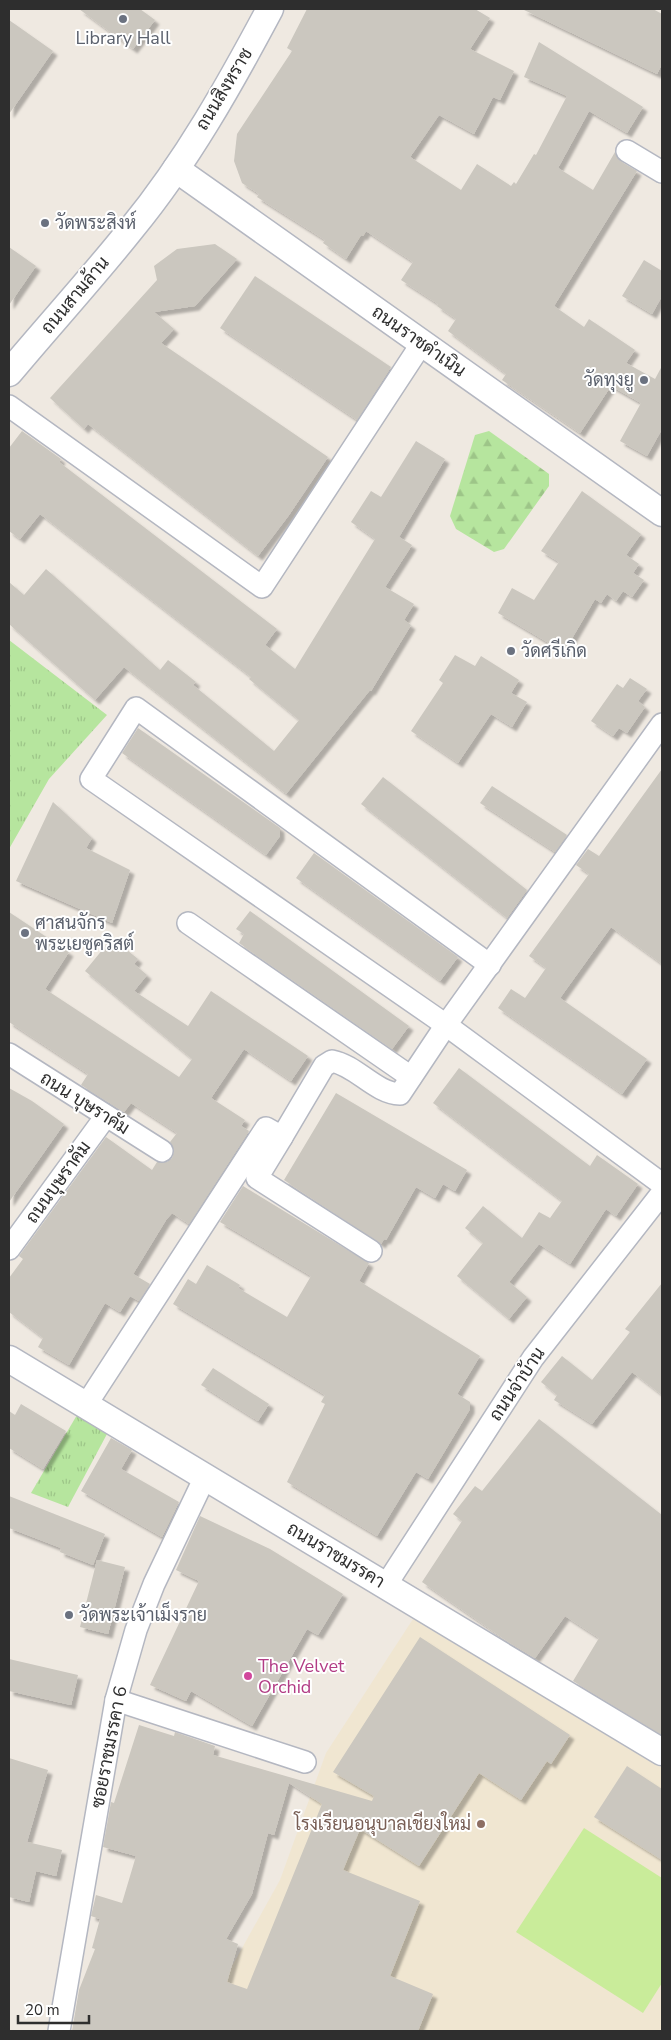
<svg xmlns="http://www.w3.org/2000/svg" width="671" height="2040" font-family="'Nunito Sans',Sarabun,sans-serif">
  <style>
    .education { fill: #f0e6d1 }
    .grass { fill: url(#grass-tufts) }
    .forest { fill: url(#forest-firs) }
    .pitch { fill: #c9ec9a }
    .building { fill: #cbc7bf; fill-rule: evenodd; filter: url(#shadow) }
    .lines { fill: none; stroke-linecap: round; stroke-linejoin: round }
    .minor-casing { stroke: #b4b7c1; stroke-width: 24 }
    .tertiary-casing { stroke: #b4b7c1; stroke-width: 29 }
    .minor { stroke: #fff; stroke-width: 21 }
    .tertiary { stroke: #fff; stroke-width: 26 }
    .worship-dot { fill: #6b7280; stroke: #fff; stroke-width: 2 }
    .hotel-dot { fill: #d1479c; stroke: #fff; stroke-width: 2 }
    .education-dot { fill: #8d6e63; stroke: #fff; stroke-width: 2 }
    .labels { text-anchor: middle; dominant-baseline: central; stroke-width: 4; stroke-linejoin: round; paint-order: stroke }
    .worship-label { font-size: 18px; fill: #5b616d; stroke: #fff; text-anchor: start }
    .street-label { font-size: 18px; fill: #2e2e2e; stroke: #fff }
    .hotel-label { font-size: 18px; fill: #b23c85; stroke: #fff; text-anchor: start }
    .education-label { font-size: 18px; fill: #785e54; stroke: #fff; text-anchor: end }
  </style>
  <defs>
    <pattern id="grass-tufts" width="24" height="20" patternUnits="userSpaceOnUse" patternTransform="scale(1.25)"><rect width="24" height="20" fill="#b6e59e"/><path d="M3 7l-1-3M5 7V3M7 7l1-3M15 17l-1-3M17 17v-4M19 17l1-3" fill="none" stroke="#9dc588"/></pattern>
    <pattern id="forest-firs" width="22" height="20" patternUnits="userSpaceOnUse" patternTransform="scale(1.25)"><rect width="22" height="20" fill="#b6e59e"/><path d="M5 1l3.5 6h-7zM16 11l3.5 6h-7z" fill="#9dc588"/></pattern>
    <filter id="shadow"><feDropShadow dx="4.5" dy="4.5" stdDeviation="1" flood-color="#0004"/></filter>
  </defs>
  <rect width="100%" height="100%" fill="#efe9e1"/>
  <!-- education -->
  <polygon class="education" points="413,1619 662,1768 662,2031 201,2031 207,2011 280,1880 326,1753"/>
  <!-- grass -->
  <g class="grass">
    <polygon points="9,640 107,715 49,779 9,849"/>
    <polygon points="77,1415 107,1434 68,1507 31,1493"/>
  </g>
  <!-- forest -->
  <polygon class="forest" points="489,431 549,474 549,486 504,549 494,552 456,529 450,516 475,435"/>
  <!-- pitch -->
  <polygon class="pitch" points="584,1828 662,1878 662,1983 643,2013 516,1932"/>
  <!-- building -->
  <g class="building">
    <polygon points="79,9 140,9 155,20 133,49"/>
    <polygon points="307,9 475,9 490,18 470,49 514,71 500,100 493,97 474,134 439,115 410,157 461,190 477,164 511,186 514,182 516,184 534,154 536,155 567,96 524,77 539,42 643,107 627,133 589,111 558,168 593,190 615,152 620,161 637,171 554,306 584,327 589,319 635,350 626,363 655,379 662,366 662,429 647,456 620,441 641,403 611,386 580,433 502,380 506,374 448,331 456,319 437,306 438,304 401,280 413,262 366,231 363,236 361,235 346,259 323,243 325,240 257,197 259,194 242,183 234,161 237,134 292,51 287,48"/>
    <polygon points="522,9 653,9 662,14 662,64 657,74"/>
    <polygon points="9,20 53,51 9,114"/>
    <polygon points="215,244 237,259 195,306 154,312 174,329 161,343 328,457 289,515 258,556 88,424 84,429 50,398 157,280 154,266 177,249"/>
    <polygon points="9,247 36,266 9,305"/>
    <polygon points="644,260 662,271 662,296 652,314 622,296"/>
    <polygon points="255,276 391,367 357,420 220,328"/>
    <polygon points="22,431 61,459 59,462 277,629 265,645 295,669 375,539 351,522 371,491 381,497 416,441 445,459 399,537 412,545 385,587 414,604 404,620 411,625 371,691 370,690 286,794 124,667 95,700 9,624 9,582 24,595 46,569 160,670 168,660 196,682 193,685 274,751 299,720 249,679 251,677 40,514 20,539 9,531 9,448"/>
    <polygon points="582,491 641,534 626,555 639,564 633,573 644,580 632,597 623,591 616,601 607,594 601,603 595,599 564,652 498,613 512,588 534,600 559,562 541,551"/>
    <polygon points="455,655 475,666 481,656 519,680 511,693 527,702 512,727 491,714 458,763 411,731 443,683 439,680"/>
    <polygon points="630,678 647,689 638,701 645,707 627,733 619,728 613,736 591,721 617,684 623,688"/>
    <polygon points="138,728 280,828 280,836 266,855 122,753"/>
    <polygon points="662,769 662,964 611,927 560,998 647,1059 622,1094 498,1008 511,989 525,998 546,968 529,956 589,874 576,865 588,849 599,856"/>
    <polygon points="383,777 527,890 507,918 361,804"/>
    <polygon points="492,786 567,835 555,852 480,803"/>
    <polygon points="53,802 92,838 86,848 130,870 112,923 16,881"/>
    <polygon points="314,853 458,957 440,981 296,878"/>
    <polygon points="250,911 409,1026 392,1049 239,943 244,934 236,929"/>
    <polygon points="9,912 69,952 45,989 179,1077 192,1059 85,971 112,938 138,959 134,964 147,975 134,991 188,1026 211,991 308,1056 291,1081 244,1049 211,1098 245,1120 241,1126 249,1131 189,1224 172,1213 166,1220 133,1274 150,1284 139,1301 130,1296 120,1312 105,1303 69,1365 38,1347 43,1338 9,1312 9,1278 23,1259 19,1256 106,1137 152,1170 157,1162 167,1162 172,1158 174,1151 170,1142 177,1133 131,1103 124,1112 81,1085 88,1074 9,1022"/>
    <polygon points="459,1068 590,1166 597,1155 638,1184 616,1216 606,1209 570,1264 539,1244 509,1282 527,1297 509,1319 457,1276 483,1243 465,1228 483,1206 522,1238 539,1212 550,1218 562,1201 433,1103"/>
    <polygon points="9,1088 32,1101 64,1124 9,1202"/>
    <polygon points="336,1093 467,1170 455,1191 443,1184 435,1198 416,1187 386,1240 384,1239 381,1244 284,1180"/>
    <polygon points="243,1186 369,1263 359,1281 480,1356 457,1394 470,1402 470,1409 428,1479 416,1472 377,1536 287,1482 325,1404 321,1402 325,1395 173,1304 188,1279 196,1284 207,1265 240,1285 238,1288 287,1317 311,1276 220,1222"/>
    <polygon points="662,1283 662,1395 632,1372 592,1424 554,1400 557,1395 541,1382 562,1356 592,1380 630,1332 625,1329"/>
    <polygon points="213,1368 269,1404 258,1421 201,1385"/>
    <polygon points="21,1404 66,1431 43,1469 9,1448 9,1411 15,1415"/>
    <polygon points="539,1419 662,1515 662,1735 573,1681 599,1638 565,1616 535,1658 510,1643 422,1582 462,1521 453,1514 475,1486 482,1491"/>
    <polygon points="111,1438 132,1450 121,1469 179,1502 162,1537 81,1491"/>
    <polygon points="9,1496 105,1534 93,1565 60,1552 61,1548 9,1528"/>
    <polygon points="200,1516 270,1549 343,1594 318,1635 307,1629 252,1726 191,1691 186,1701 150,1685 199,1581 176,1570"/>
    <polygon points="97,1560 125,1567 108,1634 80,1627"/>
    <path d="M 420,1637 L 570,1735 L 551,1764 L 547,1761 L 521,1800 L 479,1773 L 419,1866 L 360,1829 L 343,1870 L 420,1901 L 390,1976 L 433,1994 L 418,2031 L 72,2031 L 79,1990 L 95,1949 L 92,1948 L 100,1919 L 91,1916 L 96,1895 L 122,1903 L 136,1856 L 103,1847 L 111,1802 L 114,1803 L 139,1725 L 174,1736 L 175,1732 L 215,1746 L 213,1755 L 372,1801 L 374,1796 L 333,1772 ZM 289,1783 L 322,1804 L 247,1989 L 227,1982 L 238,1944 L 226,1939 L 252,1894 L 268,1833 L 274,1835 Z"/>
    <polygon points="9,1659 78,1675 71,1705 9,1691"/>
    <polygon points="9,1758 48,1770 27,1842 62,1850 56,1876 36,1871 29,1902 9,1897"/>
    <polygon points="627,1766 662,1789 662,1860 594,1817"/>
  </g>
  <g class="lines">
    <defs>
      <g id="minor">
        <polyline points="627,151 662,172"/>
        <polyline points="9,406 262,587 422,343"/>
        <polyline points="188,923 411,1077"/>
        <polyline points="490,965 136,708 91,779 446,1025 662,1184"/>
        <polyline points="9,1054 162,1151"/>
        <polyline points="282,1137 257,1178 371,1251"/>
        <polyline points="9,1249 106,1116"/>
        <path d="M 86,1405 L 266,1128 L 282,1137 L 324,1066 L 332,1061 C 357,1066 375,1093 400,1094 L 446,1025 L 662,724"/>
        <polyline points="386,1585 533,1358 662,1193"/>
        <polyline points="116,1700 305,1762"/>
        <polyline points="59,2031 116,1700 136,1630 154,1584 205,1477"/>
      </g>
      <g id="tertiary">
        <polyline points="176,169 662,513"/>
        <path d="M 9,373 C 50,324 93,277 132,228 C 187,161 230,84 270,9"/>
        <polyline points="9,1359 662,1752"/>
      </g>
    </defs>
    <!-- minor casing -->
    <use href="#minor" class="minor-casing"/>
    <!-- tertiary casing -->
    <use href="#tertiary" class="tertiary-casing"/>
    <!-- minor -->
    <use href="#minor" class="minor"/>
    <!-- tertiary -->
    <use href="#tertiary" class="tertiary"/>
  </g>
  <!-- markers -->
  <g class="worship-dot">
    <circle cx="123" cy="19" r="5"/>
    <circle cx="45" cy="223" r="5"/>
    <circle cx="644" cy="380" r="5"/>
    <circle cx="511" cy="651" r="5"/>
    <circle cx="25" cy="933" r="5"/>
    <circle cx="69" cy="1615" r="5"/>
  </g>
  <circle class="hotel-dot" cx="248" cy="1676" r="5"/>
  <circle class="education-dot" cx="481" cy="1824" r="5"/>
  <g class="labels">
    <!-- worship labels -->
    <g class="worship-label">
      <text x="123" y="38" text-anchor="middle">Library Hall</text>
      <text x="55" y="223">วัดพระสิงห์</text>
      <text x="634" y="380" text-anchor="end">วัดทุงยู</text>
      <text x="521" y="651">วัดศรีเกิด</text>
      <text x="35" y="923">ศาสนจักร<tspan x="35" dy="21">พระเยซูคริสต์</tspan></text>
      <text x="79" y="1615">วัดพระเจ้าเม็งราย</text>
    </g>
    <!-- street labels -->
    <g class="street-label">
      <text transform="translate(224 89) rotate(-59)">ถนนสิงหราช</text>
      <text transform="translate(75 295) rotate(-50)">ถนนสามล้าน</text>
      <text transform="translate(419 341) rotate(35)">ถนนราชดำเนิน</text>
      <text transform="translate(85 1103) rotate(32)">ถนน บุษราคัม</text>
      <text transform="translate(58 1182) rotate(-54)">ถนนบุษราคัม</text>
      <text transform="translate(517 1384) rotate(-56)">ถนนจ่าบ้าน</text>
      <text transform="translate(336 1555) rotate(31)">ถนนราชมรรคา</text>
      <text transform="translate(109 1747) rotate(-79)">ซอยราชมรรคา 6</text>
    </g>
    <!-- hotel labels -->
    <g class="hotel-label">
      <text x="258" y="1666">The Velvet<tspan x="258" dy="21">Orchid</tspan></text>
    </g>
    <!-- education labels -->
    <g class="education-label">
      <text x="471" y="1824">โรงเรียนอนุบาลเชียงใหม่</text>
    </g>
  </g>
  <!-- border -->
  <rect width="671" height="2040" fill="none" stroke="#2e2e2e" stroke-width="20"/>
  <!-- scale -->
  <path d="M18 2015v8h71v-8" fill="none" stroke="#2e2e2e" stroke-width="2.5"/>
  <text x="25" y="2015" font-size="15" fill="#2e2e2e" stroke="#ffffff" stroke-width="4" paint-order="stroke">20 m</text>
</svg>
